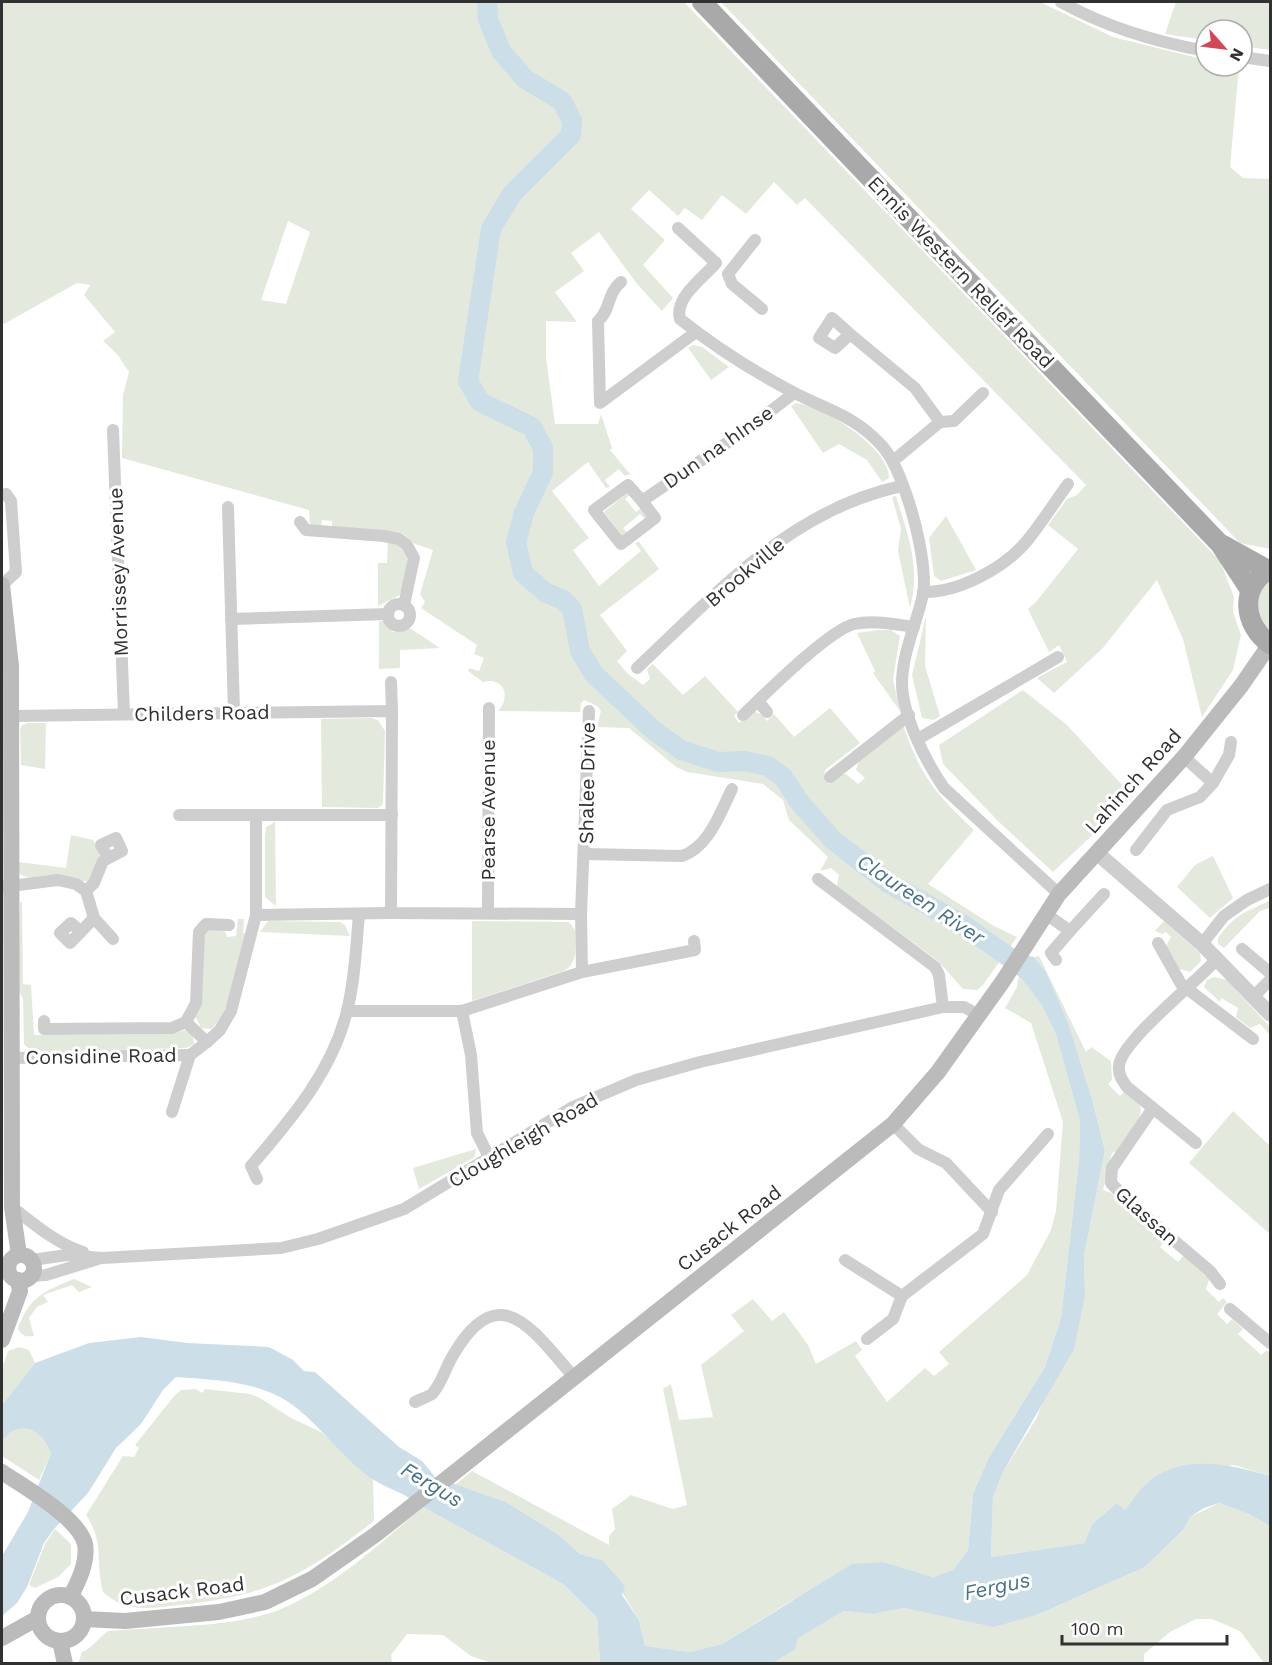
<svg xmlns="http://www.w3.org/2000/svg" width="1272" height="1665" font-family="'Work Sans',sans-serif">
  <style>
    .green { fill: #e4e9de; fill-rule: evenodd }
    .water { fill: #ccdee7 }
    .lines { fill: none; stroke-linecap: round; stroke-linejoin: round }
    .river { stroke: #ccdee7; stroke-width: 20 }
    .minor { stroke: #cecece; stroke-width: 12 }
    .tertiary { stroke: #cecece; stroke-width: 15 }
    .secondary { stroke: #bbb; stroke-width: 16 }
    .primary { stroke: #a9a9a9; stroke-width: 20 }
    .labels { text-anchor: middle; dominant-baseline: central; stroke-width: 6; stroke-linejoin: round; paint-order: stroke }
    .street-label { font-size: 20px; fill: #313131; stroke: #fff }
    .water-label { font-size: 21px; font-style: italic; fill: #47738b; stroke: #fff }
  </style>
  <rect width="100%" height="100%" fill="#fff"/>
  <!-- green -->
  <g class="green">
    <path d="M 2,2 L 684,2 L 1220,561 L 1234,597 L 1233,612 L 1241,635 L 1233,670 L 1202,717 L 1183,639 L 1157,580 L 1102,649 L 1054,693 L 1037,678 L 1067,662 L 1059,645 L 1049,652 L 1028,609 L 1036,602 L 1078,549 L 1048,525 L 1067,499 L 1077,495 L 1086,485 L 805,198 L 797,205 L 774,182 L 746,214 L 722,195 L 702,220 L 685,208 L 678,216 L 649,190 L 631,209 L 665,240 L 643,265 L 673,298 L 662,311 L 637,284 L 599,232 L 571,253 L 584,271 L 555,292 L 577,322 L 546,321 L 546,357 L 555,424 L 598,424 L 601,414 L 612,448 L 610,450 L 630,474 L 625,476 L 619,469 L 605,480 L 610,487 L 606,488 L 588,462 L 552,491 L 589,538 L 573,550 L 599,586 L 641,551 L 635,543 L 639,542 L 659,569 L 600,615 L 627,651 L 617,661 L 627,673 L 643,685 L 650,679 L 647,669 L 653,664 L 683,695 L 705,676 L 738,712 L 734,716 L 739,723 L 752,711 L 761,714 L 767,721 L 774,714 L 794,737 L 830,708 L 860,743 L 825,770 L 824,777 L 829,784 L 840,775 L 846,774 L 858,784 L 865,778 L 856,770 L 859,760 L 903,725 C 921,777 935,793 974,830 L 928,884 L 994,926 L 1017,937 L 983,985 L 977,990 L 963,989 L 938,961 L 837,886 L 839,875 L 831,868 L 820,871 L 828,857 L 789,820 L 783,800 L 763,784 L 687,772 L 676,767 L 629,728 L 597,727 L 601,711 L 597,706 L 584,700 L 581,703 L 580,712 L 498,711 C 512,696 503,676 483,682 L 468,671 L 469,668 L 479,671 L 484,658 L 474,654 L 477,645 L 421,608 L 425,602 L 420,594 L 433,550 L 415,544 L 402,533 L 332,528 L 332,521 L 322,520 L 321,528 L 310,524 L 309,510 L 122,458 L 123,395 L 129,372 L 117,354 L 103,341 L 115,332 L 84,295 L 90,285 L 77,283 L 4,324 L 2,321 ZM 288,221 L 310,232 L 286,304 L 261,300 Z"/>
    <polygon points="721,2 1040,2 1113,37 1206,60 1206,66 1239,67 1230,167 1243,178 1270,179 1270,549 1240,543"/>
    <polygon points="1176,2 1270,2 1270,50 1242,46 1242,30 1206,30 1206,40 1165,34"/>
    <polygon points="693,345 702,347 729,367 711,380 688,348"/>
    <path d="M 796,403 C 823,406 890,448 889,478 L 882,482 L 867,460 L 839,444 L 823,453 L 791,406 Z"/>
    <polygon points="628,492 631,494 625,499 636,512 642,507 648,516 646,520 640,514 623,528 628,534 623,537 604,512"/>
    <path d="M 896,496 C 908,536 921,567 910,608 L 898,551 L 901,529 L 892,497 Z"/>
    <polygon points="946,516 976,570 941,581 934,576 929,538"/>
    <path d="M 388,539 C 417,554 407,568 400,595 L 378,606 L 378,563 L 387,563 Z"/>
    <polygon points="1270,576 1270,639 1254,614 1261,585"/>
    <polygon points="926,616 925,666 940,716 934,720 922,718 912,675"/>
    <polygon points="379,621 383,621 393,632 402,632 408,627 440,648 400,650 400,668 379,669"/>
    <polygon points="879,630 891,630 900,636 893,679 900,711 873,673 875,671 857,633"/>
    <polygon points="1023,690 1067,725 1133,797 1053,872 999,822 943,764 939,745"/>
    <polygon points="371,718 378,720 385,731 383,804 378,808 322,807 321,719"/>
    <polygon points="29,723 46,723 45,769 21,765 20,729 22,725"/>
    <polygon points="275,822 276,906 265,897 265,836 266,827"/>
    <path d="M 71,835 L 93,840 L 100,853 L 89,881 C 77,883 65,874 51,875 C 41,875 26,881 19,873 L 18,862 L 66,868 Z"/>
    <polygon points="1213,856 1233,898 1210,918 1177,887 1195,865"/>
    <path d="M 1270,900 L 1270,908 L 1260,911 L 1224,948 L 1218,944 L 1218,938 C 1237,912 1244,914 1270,900 Z"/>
    <polygon points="20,902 22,902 23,984 31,985 34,1035 170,1034 186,1030 193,1034 194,1044 186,1048 46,1052 28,1048 24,1044 23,998 18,991"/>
    <path d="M 238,919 L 244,919 L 243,933 L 246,934 C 241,957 230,1015 211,1029 L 201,1028 L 195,1016 L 202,999 L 202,937 L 207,929 L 224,929 L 227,937 L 236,936 Z"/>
    <polygon points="268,921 340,922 345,925 350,936 260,932"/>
    <path d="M 472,921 L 569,922 L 575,930 C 575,944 579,963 564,971 L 472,1001 Z"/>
    <polygon points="1164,921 1200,953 1201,961 1190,972 1176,968 1165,948 1171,937 1166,932 1162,934 1155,931"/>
    <path d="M 1039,956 L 1086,1052 L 1091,1047 L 1111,1061 L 1112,1080 L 1108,1084 L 1120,1096 L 1124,1092 C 1129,1095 1136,1099 1139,1104 C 1147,1117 1124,1140 1117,1151 L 1112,1153 L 1103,1190 L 1111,1193 L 1165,1240 L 1160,1247 L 1178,1262 L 1184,1255 L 1207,1275 L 1209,1280 L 1206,1289 L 1219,1302 L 1223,1298 L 1227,1302 L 1217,1314 L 1227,1324 L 1232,1319 L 1243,1329 L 1238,1334 L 1261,1355 L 1267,1350 L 1270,1353 L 1270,1476 L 1234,1465 L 1152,1479 L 1125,1510 L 1117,1503 L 1092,1524 L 1086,1543 L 991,1557 L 993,1497 L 1003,1472 L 1036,1419 L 1085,1295 L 1084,1256 L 1105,1151 L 1092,1099 L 1068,1022 L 1046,972 L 1034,957 Z"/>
    <polygon points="1019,974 1041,1004 1056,1035 1080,1121 1079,1159 1061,1318 1045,1367 988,1459 973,1494 968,1550 953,1570 933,1577 884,1562 791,1601 722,1644 690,1652 645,1646 639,1620 602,1560 580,1554 559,1535 455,1485 472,1471 609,1545 609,1536 615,1529 612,1509 631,1495 673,1509 687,1505 663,1389 671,1384 679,1420 713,1417 701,1365 744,1331 731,1315 753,1299 772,1321 784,1312 808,1345 816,1364 856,1341 862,1350 855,1356 887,1402 925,1368 934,1376 949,1364 939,1352 1027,1275 1051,1230 1056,1211 1063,1122 1031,1023 1005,1008 1017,987"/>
    <polygon points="1214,977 1227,980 1270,1027 1270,1035 1260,1024 1250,1028 1236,1017 1238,1008 1221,998 1220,1002 1204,987 1207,980"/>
    <polygon points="1233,1111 1270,1146 1270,1234 1189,1163"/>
    <polygon points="476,1149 475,1157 419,1189 413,1168"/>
    <path d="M 74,1279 L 92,1287 L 79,1292 L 72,1285 L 43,1295 L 48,1302 L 37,1307 L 29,1318 L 34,1336 C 26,1337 21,1336 18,1328 C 30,1296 45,1291 74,1279 Z"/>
    <polygon points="19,1347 29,1350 35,1363 2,1405 2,1368 8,1351"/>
    <polygon points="66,1386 51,1453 39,1480 2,1456 2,1441 10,1430"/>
    <path d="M 196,1389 L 202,1393 L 205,1389 L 250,1394 L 260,1398 L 291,1418 L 321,1432 L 373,1480 L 374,1521 C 303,1576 271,1595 180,1605 C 150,1608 127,1614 103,1592 C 95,1562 105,1543 86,1515 L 123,1456 L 134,1457 L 139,1448 L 135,1445 L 175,1395 L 181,1390 Z"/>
    <polygon points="1219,1503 1249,1514 1270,1526 1270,1663 1264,1663 1240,1631 1212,1619 1196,1619 1170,1632 1144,1654 1144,1663 751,1664 844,1611 873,1614 904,1608 940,1615 1039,1614 1145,1567 1184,1529 1190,1517"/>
    <path d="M 423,1507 L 563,1584 L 597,1618 L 600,1663 L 491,1663 L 471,1656 L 443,1635 L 407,1634 L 391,1655 L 392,1663 L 78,1664 L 82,1652 C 94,1647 98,1638 108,1631 C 158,1626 236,1628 281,1609 C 335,1586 379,1544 423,1507 Z"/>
    <polygon points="55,1529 71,1544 71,1564 58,1577 35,1588 29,1585 45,1544"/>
  </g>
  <!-- water -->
  <path class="water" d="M 1001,951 L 1034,957 L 1046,972 L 1068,1022 L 1092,1099 L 1105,1151 L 1084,1256 L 1085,1295 L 1074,1349 L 1003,1472 L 993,1497 L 991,1557 L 1085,1543 L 1092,1524 L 1117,1503 L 1125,1510 C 1133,1500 1142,1486 1153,1478 C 1187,1454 1233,1465 1270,1476 L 1270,1526 L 1249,1514 L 1219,1503 L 1204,1508 L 1190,1517 L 1184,1529 L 1145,1567 L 1039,1614 L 994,1627 L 904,1608 L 873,1614 L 844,1611 L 798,1638 L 795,1649 L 773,1663 L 600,1663 L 597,1618 L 563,1584 L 423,1507 C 405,1492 382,1488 364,1473 C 340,1454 322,1429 298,1409 C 265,1381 217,1380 176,1377 L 163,1390 L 141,1424 L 116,1448 L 88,1493 L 54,1529 L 44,1543 L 27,1587 L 17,1603 L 2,1616 L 2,1556 L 28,1512 L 51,1453 C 42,1429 20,1418 2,1441 L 2,1405 L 35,1363 L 89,1343 L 141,1337 L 187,1343 L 269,1347 L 293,1360 L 304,1371 L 315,1372 L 399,1447 L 422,1461 L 435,1477 L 505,1502 L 559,1535 L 580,1554 L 602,1560 L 625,1586 L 622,1595 L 639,1620 L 645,1646 L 690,1652 L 722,1644 L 852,1564 L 884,1562 L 933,1577 L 953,1570 L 968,1550 L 973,1494 L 988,1459 L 1045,1367 L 1061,1318 L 1079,1159 L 1080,1121 L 1056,1035 L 1041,1004 Z"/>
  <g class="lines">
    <!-- river -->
    <polyline class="river" points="487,2 488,19 501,51 525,79 562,101 572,121 571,135 512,194 491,229 468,381 480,402 532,427 543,448 543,472 524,513 516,542 523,573 545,592 563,600 572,609 580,651 594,674 652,729 681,750 718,762 744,761 768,766 783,777 801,804 833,840 890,884 962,924 1023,967"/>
    <!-- minor -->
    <g class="minor">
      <path d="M 1061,2 C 1106,27 1156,42 1206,51"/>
      <polyline points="1242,57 1270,61"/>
      <path d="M 678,228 L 716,263 C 703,278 674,298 680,319 C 715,347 751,370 791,391 C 826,410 855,415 883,447 C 905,472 929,562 923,594 C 917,623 902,653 902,683 C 902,715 926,762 944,788 L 1059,894"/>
      <polyline points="755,240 728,274 732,284 762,309"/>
      <path d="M 621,282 C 607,293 611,310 598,321 L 600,403 L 696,332"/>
      <polyline points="850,334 832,318 819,338 835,348 850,334 915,388 940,422 893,461"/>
      <polyline points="940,422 954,421 983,393"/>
      <polyline points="113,430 124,714"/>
      <polyline points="642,501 655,518 621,544 594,510 628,485 642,501 750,427 794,393"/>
      <polyline points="228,507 234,711"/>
      <polyline points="300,522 306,530 384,536 399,539 407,545 414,558 404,605"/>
      <polyline points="2,585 16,572 11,501 6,494"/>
      <path d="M 923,592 C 958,593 1004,568 1026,542 C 1041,524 1054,503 1068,484"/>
      <circle cx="399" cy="615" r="11"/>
      <polyline points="231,619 388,614"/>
      <path d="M 637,668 C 716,594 791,509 902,486"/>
      <polyline points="391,682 392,711"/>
      <polyline points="758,701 767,712"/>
      <path d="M 743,715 C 765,694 829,630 854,624 C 873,620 895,624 914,627"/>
      <polyline points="11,716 392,711 391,913 581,914"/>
      <polyline points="918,739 1058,657"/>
      <polyline points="1184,757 1213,783"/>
      <polyline points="830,777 909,715"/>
      <polyline points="179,815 392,815"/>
      <polyline points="1136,850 1167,810 1200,797 1213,783 1229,755 1231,742"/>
      <path d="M 585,854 L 682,856 C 709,847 720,813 732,789"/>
      <polyline points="818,879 935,967 939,975 943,1007"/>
      <polyline points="2,887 58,880 76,884 86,891 94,918 113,939"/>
      <polyline points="86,891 94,883 103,861 122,851 116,838 101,845 108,858"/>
      <polyline points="488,912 489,708"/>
      <polyline points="1046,914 1070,931 1104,894"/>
      <polyline points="256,915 391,913"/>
      <polyline points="81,932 71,923 60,933 70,943 94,918"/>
      <polyline points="1158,943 1181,984 1253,1039"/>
      <polyline points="1202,944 1224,916 1247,900 1270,889"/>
      <polyline points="1242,949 1270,973"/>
      <polyline points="1056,960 1051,953 1070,931"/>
      <polyline points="582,972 581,914 589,711"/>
      <polyline points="1254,996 1270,980"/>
      <polyline points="347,1011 462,1011"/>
      <polyline points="44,1021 44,1029 172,1028 186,1022 207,1042 190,1055"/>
      <polyline points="186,1022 196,1003 199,932 206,924 229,925"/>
      <polyline points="207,1042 220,1030 231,1011 256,915 256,816"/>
      <polyline points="12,1058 190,1055 172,1112"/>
      <polyline points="1153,1108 1112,1168 1111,1183 1131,1204 1210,1271 1220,1284"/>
      <polyline points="893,1124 918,1149 946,1163 992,1212"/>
      <path d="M 1196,1143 L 1127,1087 C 1122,1080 1118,1075 1119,1066 C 1121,1041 1199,980 1217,959"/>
      <polyline points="490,1159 477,1133 471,1055 462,1011 582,972 695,950 694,941"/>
      <path d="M 257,1179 L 251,1166 C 291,1119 332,1072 347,1011 C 355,980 356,946 359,915"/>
      <path d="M 12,1207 C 34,1224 57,1244 83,1252"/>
      <polyline points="32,1260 67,1255 102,1258 281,1248 318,1239 404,1209 573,1107 636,1080 700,1062 943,1007 964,1007 979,1015"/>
      <polyline points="845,1260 902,1296"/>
      <polyline points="32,1276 46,1275 98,1259"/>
      <polyline points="1230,1309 1270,1343"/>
      <polyline points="867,1339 893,1319 902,1296 983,1234 999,1190 1048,1134"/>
      <path d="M 415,1402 C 420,1399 428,1397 432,1394 C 441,1385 446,1367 452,1357 C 499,1275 532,1330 574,1377"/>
    </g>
    <!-- tertiary -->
    <g class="tertiary">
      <polyline points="1097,853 1202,944 1270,1014"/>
      <polyline points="2,1269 9,1267"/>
    </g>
    <!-- secondary -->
    <g class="secondary">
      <polyline points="2,585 11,666 12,1207 19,1255"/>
      <circle cx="21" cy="1268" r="13"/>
      <polyline points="2,1340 20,1291 18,1280"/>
      <path d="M 2,1472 C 24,1487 79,1518 85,1544 C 88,1561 78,1583 70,1597"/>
      <circle cx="61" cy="1618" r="23"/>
      <polyline points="84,1619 125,1621 219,1612 265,1602 312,1579 375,1535 450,1476 893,1124 938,1072 1003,981 1059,894 1184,757 1241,686 1270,644"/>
      <polyline points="2,1638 38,1618"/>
      <polyline points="60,1641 65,1664"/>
    </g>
    <!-- primary -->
    <g class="primary">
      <polyline points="702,2 1220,544 1250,590"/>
      <polyline points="1223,545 1268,570"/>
      <path d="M 1270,569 C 1239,587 1243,625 1270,644"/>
    </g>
  </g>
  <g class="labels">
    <!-- street labels -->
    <g class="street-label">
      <text transform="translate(961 272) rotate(46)">Ennis Western Relief Road</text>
      <text transform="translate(718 447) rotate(-35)">Dun na hInse</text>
      <text transform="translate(118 572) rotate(-92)">Morrissey Avenue</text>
      <text transform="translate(745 572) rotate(-40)">Brookville</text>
      <text transform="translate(202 713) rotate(-1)">Childers Road</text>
      <text transform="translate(1133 781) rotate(-48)">Lahinch Road</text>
      <text transform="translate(587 783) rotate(-89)">Shalee Drive</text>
      <text transform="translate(488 810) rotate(-90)">Pearse Avenue</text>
      <text transform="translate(101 1056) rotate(-1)">Considine Road</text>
      <text transform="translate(523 1140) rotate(-30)">Cloughleigh Road</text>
      <text transform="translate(1147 1216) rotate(42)">Glassan</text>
      <text transform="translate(729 1228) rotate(-38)">Cusack Road</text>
      <text transform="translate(182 1591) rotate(-7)">Cusack Road</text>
    </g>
    <!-- water labels -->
    <g class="water-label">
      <text transform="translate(921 899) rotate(33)">Claureen River</text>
      <text transform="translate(432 1484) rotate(31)">Fergus</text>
      <text transform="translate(997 1586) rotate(-12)">Fergus</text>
    </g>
  </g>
  <!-- border -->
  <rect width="1272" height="1665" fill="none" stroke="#313131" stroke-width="6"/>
  <!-- north arrow -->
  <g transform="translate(1224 48) rotate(118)"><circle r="28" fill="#ffffff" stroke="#adadad" stroke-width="1.5"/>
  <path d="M0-4.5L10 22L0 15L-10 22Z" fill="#d34856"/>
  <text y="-9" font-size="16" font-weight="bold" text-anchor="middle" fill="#313131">N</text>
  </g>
  <!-- scale -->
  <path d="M1062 1635v9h165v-9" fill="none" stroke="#313131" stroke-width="3"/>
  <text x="1071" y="1635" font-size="18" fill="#313131" stroke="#ffffff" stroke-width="4.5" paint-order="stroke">100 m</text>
</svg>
